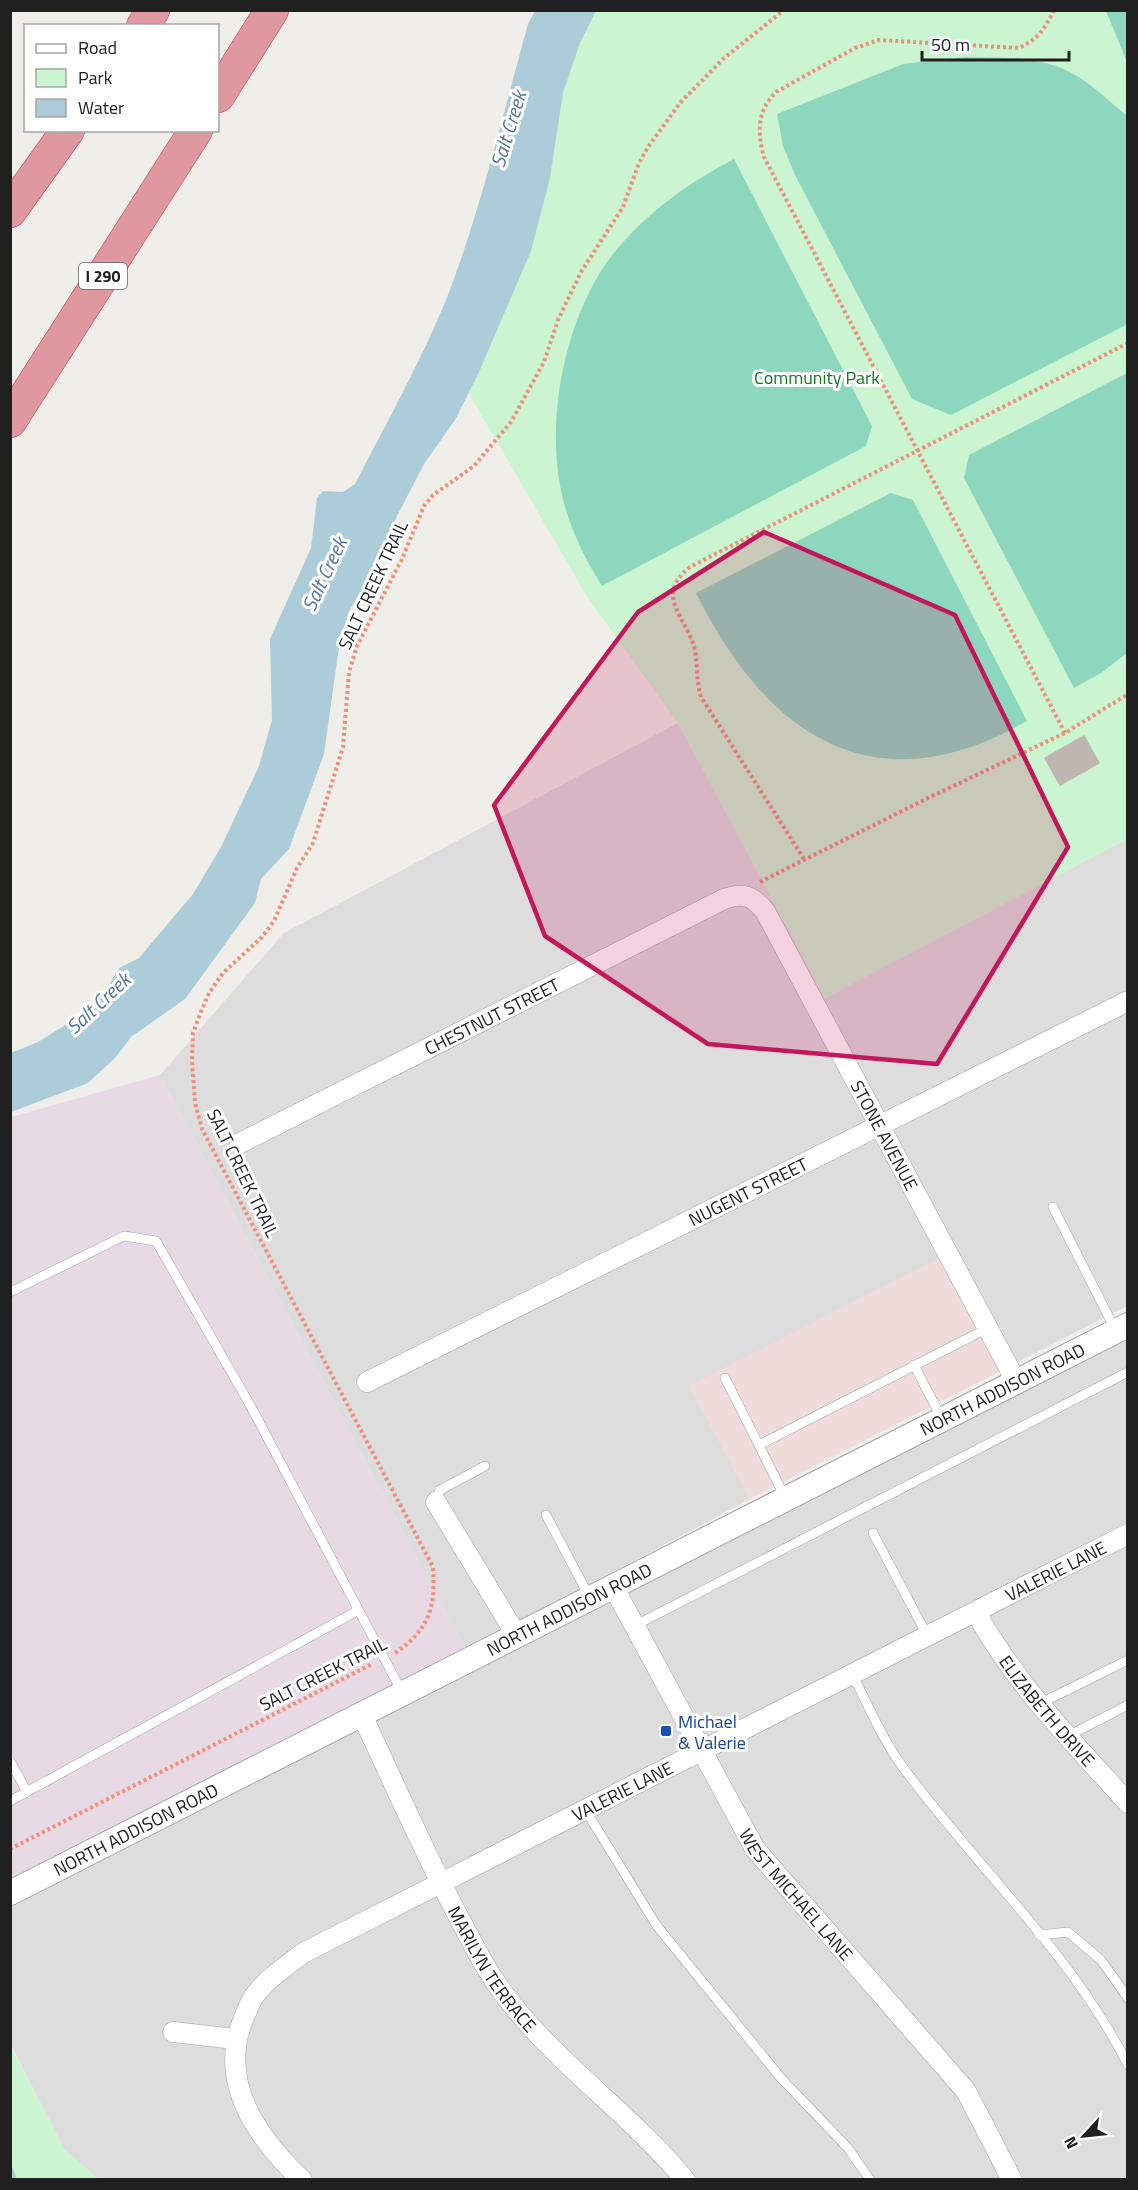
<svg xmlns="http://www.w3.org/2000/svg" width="1138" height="2190" font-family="'Titillium Web',sans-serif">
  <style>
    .residential { fill: #dedddd }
    .commercial { fill: #efdbd9 }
    .industrial { fill: #e8dae5 }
    .park { fill: #caf5d0 }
    .pitch { fill: #8ed7bf }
    .water { fill: #adccd9 }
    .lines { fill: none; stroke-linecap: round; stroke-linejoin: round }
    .stream { stroke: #adccd9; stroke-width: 6 }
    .building { fill: #bdb6b1; stroke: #c0b6ab; stroke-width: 1.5 }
    .service-casing { stroke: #a4a4a4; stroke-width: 10 }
    .minor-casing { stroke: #a4a4a4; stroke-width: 21 }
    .tertiary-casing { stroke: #a4a4a4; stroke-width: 26 }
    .motorway-casing { stroke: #cb3861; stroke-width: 34 }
    .path { stroke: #ed8f7c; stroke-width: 4; stroke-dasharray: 3 3; stroke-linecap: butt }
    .service { stroke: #fff; stroke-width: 9 }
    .minor { stroke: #fff; stroke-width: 20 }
    .tertiary { stroke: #fff; stroke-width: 24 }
    .motorway { stroke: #df98a0; stroke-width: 33 }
    .marked { fill: #c2185b; fill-opacity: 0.2; stroke: #c2185b; stroke-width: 4.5; stroke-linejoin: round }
    .transit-dot { fill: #1a4fb4; stroke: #fff; stroke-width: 2 }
    .labels { text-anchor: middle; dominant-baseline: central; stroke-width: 6; stroke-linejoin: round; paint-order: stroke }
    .shield { fill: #fff; stroke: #636363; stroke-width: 1.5 }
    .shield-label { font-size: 16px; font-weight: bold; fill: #202020 }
    .park-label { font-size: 18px; fill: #177625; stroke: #fff }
    .street-label { font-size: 18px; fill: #202020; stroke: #fff }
    .transit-label { font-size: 18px; fill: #164399; stroke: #fff; text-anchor: start }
    .water-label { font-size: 20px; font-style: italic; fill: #5274a0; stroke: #fff }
  </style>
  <rect width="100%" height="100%" fill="#f0eee8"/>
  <!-- residential -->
  <g class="residential">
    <polygon points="678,723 825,998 1127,839 1127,1306 1014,1364 690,1386 750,1499 466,1650 160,1075 284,933"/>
    <polygon points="1127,1335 1127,2179 98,2179 64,2149 11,2045 11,1897"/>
  </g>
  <!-- commercial -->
  <polygon class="commercial" points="943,1256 1014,1364 750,1499 689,1386"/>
  <!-- industrial -->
  <polygon class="industrial" points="160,1075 466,1650 11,1880 11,1117"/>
  <!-- park -->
  <g class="park">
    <polygon points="596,11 1127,11 1127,839 825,998 678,723 588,598 468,392 479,372 550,178 563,93 580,43"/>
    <polygon points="10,2045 64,2149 98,2179 11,2179"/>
  </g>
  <!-- pitch -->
  <g class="pitch">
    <polygon points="1106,11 1127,11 1127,62"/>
    <path d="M 965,57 C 1002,58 1044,55 1077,76 C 1095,87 1111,103 1127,116 L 1128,324 L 951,415 L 912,399 L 795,175 L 783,146 L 777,114 L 903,64 Z"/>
    <path d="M 734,159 L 872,426 L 866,446 L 602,586 C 586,560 572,533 564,503 C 543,426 564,317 613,254 C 646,213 688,183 734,159 Z"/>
    <polygon points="1127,373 1127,653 1101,673 1074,688 964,478 969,455"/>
    <path d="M 891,493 L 913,500 L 1027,721 C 874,809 767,736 696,593 Z"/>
  </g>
  <!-- water -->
  <path class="water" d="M 535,11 L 596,11 L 580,43 L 563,93 L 550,178 L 531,251 L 479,372 L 455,420 L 424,464 L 397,516 L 385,550 L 348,613 L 338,654 L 324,754 L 289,849 L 261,879 L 255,903 L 185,999 L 131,1037 L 116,1057 L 88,1083 L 11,1112 L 11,1053 L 38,1042 L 78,1017 L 104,994 L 119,968 L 139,958 L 193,894 L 221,847 L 259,766 L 272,720 L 270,639 L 311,548 L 317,498 L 323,491 L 343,492 L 355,484 C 386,424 420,363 446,300 C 480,213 503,114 528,24 Z"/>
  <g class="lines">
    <!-- stream -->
    <polyline class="stream" points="10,2169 14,2180"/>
  </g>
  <!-- building -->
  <polygon class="building" points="1084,736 1099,763 1060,785 1045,758"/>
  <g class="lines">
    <defs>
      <g id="service">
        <polyline points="1053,1207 1116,1331"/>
        <polyline points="10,1292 124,1236 156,1241 249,1403 402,1692"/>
        <polyline points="914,1365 942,1419"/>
        <polyline points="725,1378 786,1499"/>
        <polyline points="759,1445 988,1328"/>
        <polyline points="436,1502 440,1490 485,1466"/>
        <polyline points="546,1515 590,1598"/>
        <polyline points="873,1533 927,1635"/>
        <polyline points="634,1626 1128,1372"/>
        <path d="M 852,1674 C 868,1704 882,1739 902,1766 C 975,1866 1072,1953 1128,2065"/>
        <polyline points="1041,1703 1128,1660"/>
        <polyline points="1068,1736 1128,1705"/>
        <polyline points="10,1761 27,1792"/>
        <polyline points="10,1801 357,1611"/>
        <polyline points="586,1811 657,1926 780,2077 848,2148 870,2180"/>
        <polyline points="1039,1935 1068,1932 1101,1960 1128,1998"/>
      </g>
      <g id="minor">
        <path id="s1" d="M 240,1143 L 724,899 C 744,892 752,896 765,911 L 1016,1381"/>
        <path id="s2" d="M 367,1382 L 1128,1001"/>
        <polyline points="436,1502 517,1636"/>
        <path id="s3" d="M 613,1586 L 755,1849 L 966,2091 L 1012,2180"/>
        <path id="s4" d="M 976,1612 C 1014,1683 1074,1743 1128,1803"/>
        <path id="s5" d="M 362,1715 C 393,1781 422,1848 456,1912 C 471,1940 485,1969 504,1994 C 556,2064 630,2113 685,2180"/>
        <polyline points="173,2032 236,2039"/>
        <path id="s6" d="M 302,2180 C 257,2138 218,2082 243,2020 C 247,2012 249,2002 255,1995 C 268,1978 286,1966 303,1953 L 1128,1534"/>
      </g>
      <g id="tertiary">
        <path id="s7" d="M 10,1893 L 1128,1325"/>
      </g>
      <g id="motorway">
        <polyline points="143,26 153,10"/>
        <polyline points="218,96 272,10"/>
        <polyline points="10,211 68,130"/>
        <polyline points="10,421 196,130"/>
      </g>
    </defs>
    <!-- service casing -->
    <use href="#service" class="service-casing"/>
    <!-- minor casing -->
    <use href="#minor" class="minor-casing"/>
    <!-- tertiary casing -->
    <use href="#tertiary" class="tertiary-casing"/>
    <!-- motorway casing -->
    <use href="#motorway" class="motorway-casing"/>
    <!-- path -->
    <g class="path">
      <path d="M 1054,10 C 1045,29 1038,39 1019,48 L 879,40 L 855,48 L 776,92 C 757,111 757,132 764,157 L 1065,733"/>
      <path d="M 804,859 L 701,697 C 696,681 698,666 695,650 C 687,617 653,596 690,567 L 1128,343"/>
      <polyline points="760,882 928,798 1065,733 1128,694"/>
      <path d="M 395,1653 C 429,1630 436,1607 433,1567 L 202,1129 L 195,1103 L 192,1061 L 193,1033 L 200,1014 L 209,993 L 223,973 L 262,937 L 274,921 L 297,868 L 313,843 L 343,747 L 349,672 L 357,646 L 402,559 L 424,506 L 433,495 L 474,466 L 511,422 L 544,362 L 558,320 L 581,272 L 623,207 L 639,163 L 648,147 L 680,103 L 723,59 L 784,10"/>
      <polyline points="10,1849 372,1664"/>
    </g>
    <!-- service -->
    <use href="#service" class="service"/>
    <!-- minor -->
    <use href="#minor" class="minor"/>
    <!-- tertiary -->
    <use href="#tertiary" class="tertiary"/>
    <!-- motorway -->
    <use href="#motorway" class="motorway"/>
  </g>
  <!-- marked area -->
  <path class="marked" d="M 764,532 L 955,615 L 1068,847 L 937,1064 L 708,1044 L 545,936 L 494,805 L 638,612 Z"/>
  <!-- markers -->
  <rect class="transit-dot" x="660" y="1725" width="12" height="12" rx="3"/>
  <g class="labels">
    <!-- shield labels -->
    <rect class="shield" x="79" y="263" width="48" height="26" rx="4.5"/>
    <g class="shield-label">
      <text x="103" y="276">I 290</text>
    </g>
    <!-- park labels -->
    <g class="park-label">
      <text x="817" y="377">Community Park</text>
    </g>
    <!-- street labels -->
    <g class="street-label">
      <text transform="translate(373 585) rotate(-65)">SALT CREEK TRAIL</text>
      <text stroke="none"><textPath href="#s1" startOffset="282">CHESTNUT STREET</textPath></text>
      <text stroke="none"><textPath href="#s1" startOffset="843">STONE AVENUE</textPath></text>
      <text transform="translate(243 1173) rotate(64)">SALT CREEK TRAIL</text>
      <text stroke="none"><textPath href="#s2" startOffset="426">NUGENT STREET</textPath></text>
      <text stroke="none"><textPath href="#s7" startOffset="1113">NORTH ADDISON ROAD</textPath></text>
      <text stroke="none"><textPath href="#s6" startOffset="1118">VALERIE LANE</textPath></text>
      <text stroke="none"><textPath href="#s7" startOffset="627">NORTH ADDISON ROAD</textPath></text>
      <text transform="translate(323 1674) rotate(-27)">SALT CREEK TRAIL</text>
      <text stroke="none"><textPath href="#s4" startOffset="122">ELIZABETH DRIVE</textPath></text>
      <text stroke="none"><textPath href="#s6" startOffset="632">VALERIE LANE</textPath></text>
      <text stroke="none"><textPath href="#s7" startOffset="141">NORTH ADDISON ROAD</textPath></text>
      <text stroke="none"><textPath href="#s3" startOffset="360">WEST MICHAEL LANE</textPath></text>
      <text stroke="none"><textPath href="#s5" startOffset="286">MARILYN TERRACE</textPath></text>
    </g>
    <!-- transit labels -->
    <g class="transit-label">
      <text x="678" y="1721">Michael<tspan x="678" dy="21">&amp; Valerie</tspan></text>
    </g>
    <!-- water labels -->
    <g class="water-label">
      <text transform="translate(508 129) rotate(-73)">Salt Creek</text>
      <text transform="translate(324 574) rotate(-65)">Salt Creek</text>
      <text transform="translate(98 1003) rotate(-43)">Salt Creek</text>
    </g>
  </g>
  <!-- border -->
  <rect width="1138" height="2190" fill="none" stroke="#202020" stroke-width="24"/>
  <!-- legend -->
  <rect x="24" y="24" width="195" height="108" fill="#ffffff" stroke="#a6a6a6" stroke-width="1.5"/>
  <rect x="36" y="44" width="30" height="9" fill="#ffffff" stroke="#a6a6a6" stroke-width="1.5"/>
  <text x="78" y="54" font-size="18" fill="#202020">Road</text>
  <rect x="36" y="69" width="30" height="18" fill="#caf5d0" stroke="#a6a6a6" stroke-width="1.5"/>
  <text x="78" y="84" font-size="18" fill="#202020">Park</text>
  <rect x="36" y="99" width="30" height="18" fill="#adccd9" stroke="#a6a6a6" stroke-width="1.5"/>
  <text x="78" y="114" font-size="18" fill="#202020">Water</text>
  <!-- north arrow -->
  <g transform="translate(1084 2136) rotate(243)" stroke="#ffffff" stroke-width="4.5" paint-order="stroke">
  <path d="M0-4.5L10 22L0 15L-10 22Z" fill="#202020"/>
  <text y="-9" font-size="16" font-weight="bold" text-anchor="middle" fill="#202020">N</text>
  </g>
  <!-- scale -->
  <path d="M922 51v9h147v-9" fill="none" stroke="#202020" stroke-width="3"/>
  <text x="931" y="51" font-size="18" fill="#202020" stroke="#ffffff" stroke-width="4.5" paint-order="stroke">50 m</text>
</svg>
